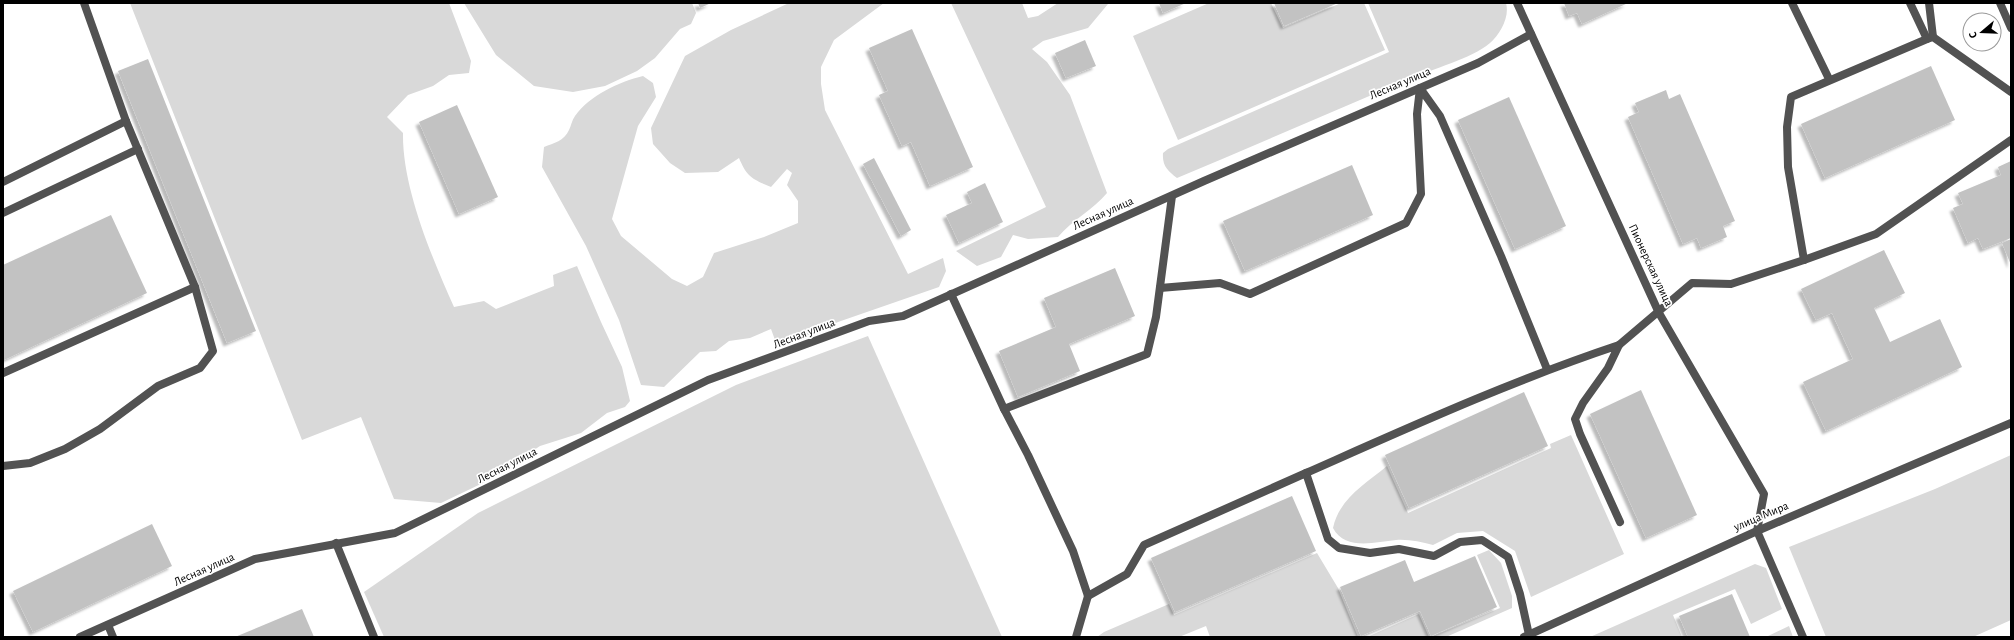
<svg xmlns="http://www.w3.org/2000/svg" width="2014" height="640" font-family="'Alegreya Sans',sans-serif">
  <style>
    .green { fill: #d9d9d9 }
    .building { fill: #c2c2c2; filter: url(#shadow) }
    .lines { fill: none; stroke-linecap: round; stroke-linejoin: round }
    .service { stroke: #525252; stroke-width: 8 }
    .minor { stroke: #525252; stroke-width: 8 }
    .labels { text-anchor: middle; dominant-baseline: central; stroke-width: 3.5; stroke-linejoin: round; paint-order: stroke }
    .street-label { font-size: 12px; fill: #000; stroke: #fff }
  </style>
  <defs>
    <filter id="shadow"><feDropShadow dx="-3.5" dy="3.5" stdDeviation="1" flood-color="#0004"/></filter>
  </defs>
  <rect width="100%" height="100%" fill="#fff"/>
  <!-- green -->
  <g class="green">
    <path d="M 130,3 L 449,3 L 471,61 L 469,73 L 449,75 L 433,86 L 408,95 L 387,117 L 403,133 C 402,187 432,258 454,307 L 484,301 L 496,309 L 554,286 L 553,275 L 577,266 L 601,322 L 622,367 L 630,401 L 625,407 L 607,413 L 581,433 L 540,446 L 485,482 L 441,503 L 394,499 L 361,417 L 302,440 Z"/>
    <polygon points="464,3 692,3 696,13 691,24 680,29 655,58 637,71 605,86 573,92 534,86 496,55"/>
    <path d="M 789,3 L 884,3 L 834,40 L 821,67 L 821,84 L 825,110 L 908,274 L 943,258 L 946,271 L 939,287 L 838,322 L 785,345 L 775,340 L 771,329 L 750,338 L 729,341 L 716,351 L 700,352 L 664,387 L 641,385 L 619,320 L 586,246 L 542,167 L 544,147 C 554,143 564,141 569,130 C 571,126 572,120 575,116 C 590,95 619,82 643,76 L 653,83 L 656,97 L 638,126 L 612,219 L 621,236 L 672,279 L 687,286 L 703,277 L 714,253 L 764,237 L 798,223 L 798,201 L 787,185 L 792,173 L 787,169 L 771,187 C 752,179 747,177 739,158 L 718,172 L 685,173 L 670,163 L 653,144 L 651,128 L 685,56 L 731,30 Z"/>
    <path d="M 951,3 L 1022,3 L 1028,18 L 1038,16 L 1058,3 L 1108,4 L 1088,28 L 1043,41 L 1032,49 L 1047,62 L 1070,95 L 1107,193 C 1093,210 1073,219 1058,237 L 1028,239 L 1013,235 L 1001,257 L 977,266 L 956,251 L 1046,207 Z"/>
    <polygon points="1209,3 1271,3 1283,28 1341,3 1364,3 1385,50 1178,140 1133,36"/>
    <path d="M 1368,3 L 1506,3 C 1510,17 1500,34 1490,43 C 1471,59 1432,69 1409,79 C 1332,112 1255,145 1177,178 C 1168,171 1162,166 1163,153 L 1168,149 L 1389,52 Z"/>
    <polygon points="868,336 1002,637 384,637 364,592 478,513 736,385"/>
    <path d="M 1571,435 L 1624,554 L 1531,597 L 1515,551 L 1483,531 L 1457,533 L 1433,545 C 1421,542 1408,539 1396,540 C 1375,542 1345,551 1333,528 C 1339,499 1365,484 1387,466 L 1408,513 L 1551,448 L 1550,444 Z"/>
    <polygon points="2011,455 2011,620 1973,637 1826,637 1789,547 1935,489"/>
    <polygon points="1489,550 1501,563 1512,596 1512,608 1446,637 1431,637 1500,608 1477,555"/>
    <polygon points="1317,553 1338,588 1358,637 1210,637 1206,626 1179,637 1097,637 1104,632 1169,604 1174,615"/>
    <polygon points="1755,564 1766,568 1782,609 1751,624 1735,589 1673,615 1682,637 1590,637"/>
    <polygon points="1419,614 1429,637 1367,637"/>
    <polygon points="1789,626 1793,637 1766,637"/>
  </g>
  <!-- building -->
  <g class="building">
    <polygon points="698,3 711,3 700,8"/>
    <polygon points="1159,3 1186,3 1163,13"/>
    <polygon points="1274,3 1338,3 1284,26"/>
    <polygon points="1564,3 1628,3 1582,24 1577,13 1569,16"/>
    <polygon points="912,29 973,167 930,186 911,142 902,146 879,95 888,91 869,48"/>
    <polygon points="1085,40 1096,66 1066,78 1055,53"/>
    <polygon points="148,59 256,331 227,343 118,71"/>
    <polygon points="1931,66 1955,120 1825,178 1801,124"/>
    <polygon points="1666,90 1669,99 1680,94 1735,221 1723,226 1727,237 1701,248 1697,238 1683,244 1628,117 1639,112 1635,103"/>
    <polygon points="1509,97 1566,226 1515,249 1458,120"/>
    <polygon points="457,105 498,197 459,214 419,122"/>
    <polygon points="874,158 911,230 901,236 863,164"/>
    <polygon points="2011,161 2011,238 1983,249 1978,238 1968,243 1953,208 1963,204 1958,193 2001,175 1998,167"/>
    <polygon points="1352,165 1373,215 1245,271 1223,221"/>
    <polygon points="985,183 1003,222 959,243 946,215 972,203 967,192"/>
    <polygon points="111,215 147,293 4,360 3,265"/>
    <polygon points="2011,239 2011,265 2002,243"/>
    <polygon points="1884,250 1905,293 1874,308 1890,342 1940,319 1962,367 1826,431 1803,382 1853,359 1832,313 1816,320 1801,289"/>
    <polygon points="1115,268 1135,316 1069,344 1080,371 1018,397 999,351 1056,327 1044,298"/>
    <polygon points="1641,390 1697,515 1646,538 1590,414"/>
    <polygon points="1524,392 1548,446 1409,508 1385,455"/>
    <polygon points="1292,496 1316,551 1175,612 1151,558"/>
    <polygon points="152,524 172,566 33,632 13,591"/>
    <polygon points="1475,556 1497,607 1431,636 1420,611 1361,636 1340,587 1405,560 1414,582"/>
    <polygon points="1732,594 1750,637 1688,637 1679,616"/>
    <polygon points="302,609 314,637 235,637"/>
  </g>
  <g class="lines">
    <!-- service -->
    <g class="service">
      <polyline points="1792,3 1829,79"/>
      <polyline points="1910,3 1927,39 1933,37 2011,92"/>
      <polyline points="1929,3 1933,37"/>
      <polyline points="2000,3 2011,28"/>
      <polyline points="3,182 126,121"/>
      <polyline points="3,213 138,149"/>
      <polyline points="1804,260 1788,167 1787,127 1791,97 1927,39"/>
      <polyline points="1160,288 1220,283 1250,294 1406,223 1421,194 1417,114 1420,88 1440,116 1501,256 1547,369"/>
      <polyline points="951,294 1004,409 1028,455 1073,551 1088,596 1076,637"/>
      <polyline points="1619,345 1692,283 1731,284 1804,260 1876,234 2011,140"/>
      <polyline points="3,373 195,287"/>
      <polyline points="1004,409 1147,354 1156,317 1172,196"/>
      <polyline points="3,466 30,463 65,449 100,429 158,386 200,368 213,351 195,287 126,121 84,3"/>
      <path d="M 1306,473 C 1410,427 1511,381 1619,345 L 1608,368 L 1583,403 L 1575,419 L 1580,434 L 1620,522"/>
      <polyline points="1757,531 1803,637"/>
      <polyline points="336,543 374,637"/>
      <polyline points="1088,596 1127,574 1144,545 1306,473 1328,539 1339,548 1370,553 1399,549 1434,556 1460,542 1482,540 1508,557 1520,594 1529,635"/>
      <polyline points="108,625 113,637"/>
    </g>
    <!-- minor -->
    <g class="minor">
      <polyline points="1517,3 1659,313 1764,494 1757,531"/>
      <polyline points="80,637 255,559 395,533 708,380 869,321 903,316 1204,181 1478,63 1531,34"/>
      <polyline points="1524,637 1757,531 2011,423"/>
    </g>
  </g>
  <g class="labels">
    <!-- street labels -->
    <g class="street-label">
      <text transform="translate(1400 83) rotate(-23)">Лесная улица</text>
      <text transform="translate(1103 213) rotate(-24)">Лесная улица</text>
      <text transform="translate(1651 265) rotate(65)">Пионерская улица</text>
      <text transform="translate(804 333) rotate(-21)">Лесная улица</text>
      <text transform="translate(507 465) rotate(-27)">Лесная улица</text>
      <text transform="translate(1761 516) rotate(-23)">улица Мира</text>
      <text transform="translate(204 569) rotate(-24)">Лесная улица</text>
    </g>
  </g>
  <!-- border -->
  <rect width="2014" height="640" fill="none" stroke="#000000" stroke-width="8"/>
  <!-- north arrow -->
  <g transform="translate(1982 32) rotate(251)"><circle r="19" fill="#ffffff" stroke="#999999"/>
  <path d="M0-3L7 15L0 10L-7 15Z" fill="#000000"/>
  <text y="-6" font-size="11" font-weight="bold" text-anchor="middle" fill="#000000">С</text>
  </g>
</svg>
